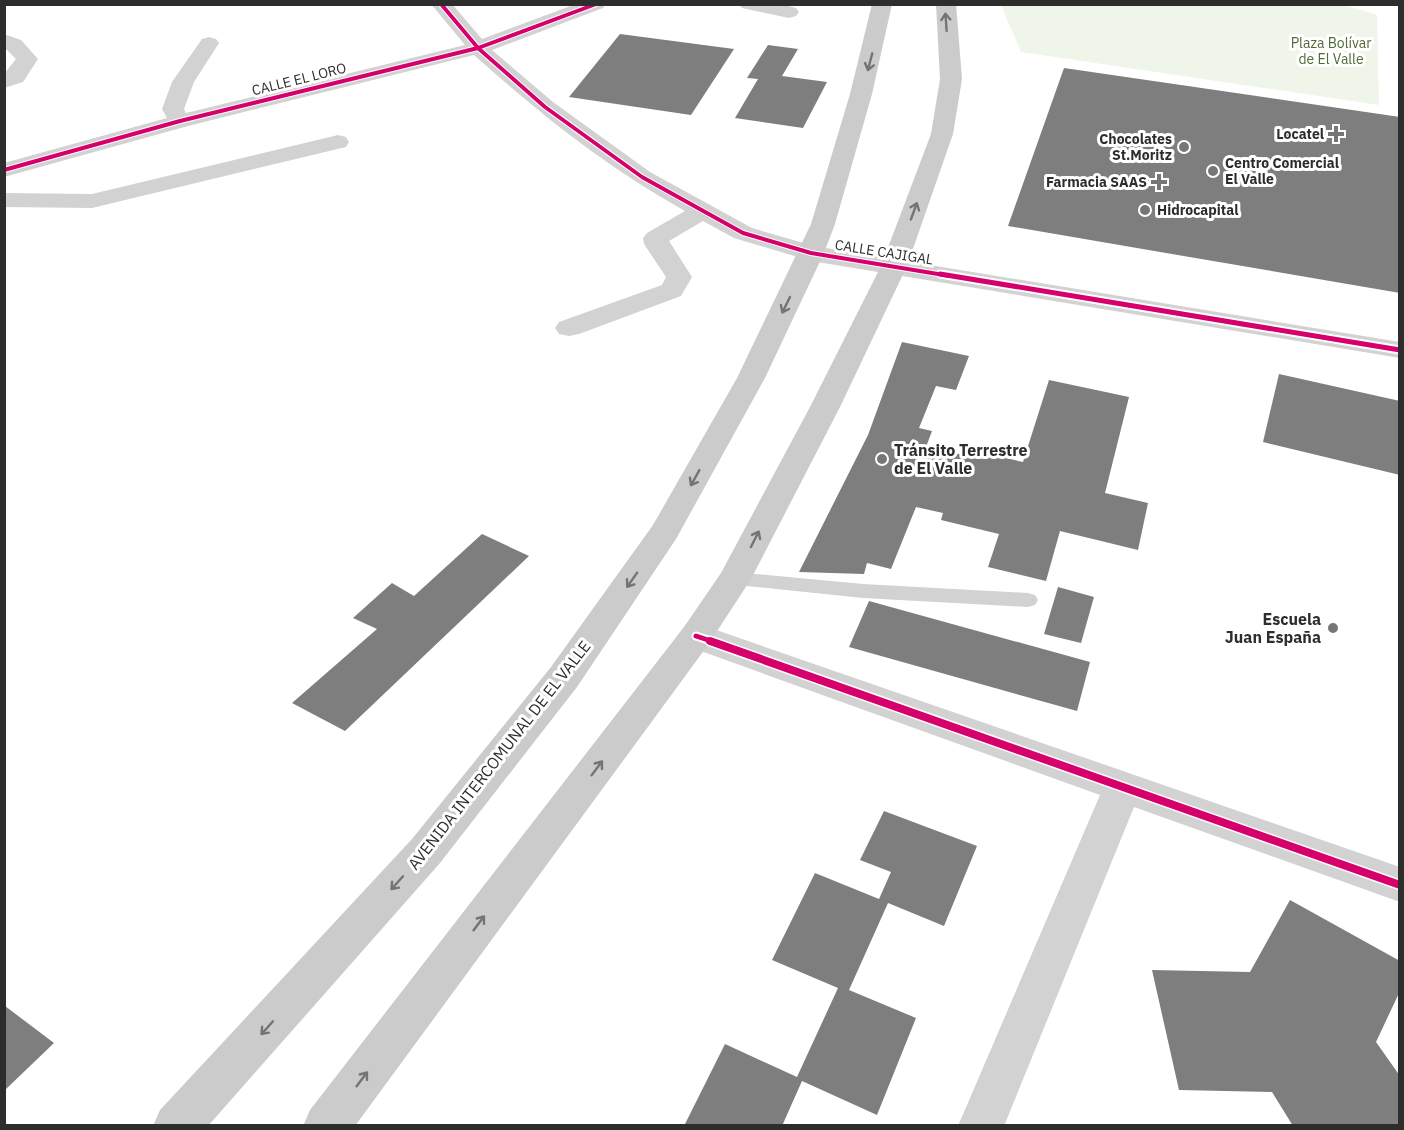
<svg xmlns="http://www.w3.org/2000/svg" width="1404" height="1130" font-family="'IBM Plex Sans',sans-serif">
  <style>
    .green { fill: #f0f5ea }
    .building { fill: #7e7e7e }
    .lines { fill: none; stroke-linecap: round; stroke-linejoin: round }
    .lane { fill: #d2d2d2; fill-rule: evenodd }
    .street { fill: #d2d2d2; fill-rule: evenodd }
    .secondary { fill: #cbcbcb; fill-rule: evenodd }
    .cycleway-far2-casing { stroke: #fff; stroke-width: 6 }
    .cycleway-far1-casing { stroke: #fff; stroke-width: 9 }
    .cycleway-casing { stroke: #fff; stroke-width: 11 }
    .cycleway-far2 { stroke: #d6006c; stroke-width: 4 }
    .cycleway-far1 { stroke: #d6006c; stroke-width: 5 }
    .cycleway { stroke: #d6006c; stroke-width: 8 }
    .oneway { stroke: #747474 }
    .poi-dot { fill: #767676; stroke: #fff; stroke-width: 2 }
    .labels { text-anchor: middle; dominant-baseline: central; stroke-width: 6; stroke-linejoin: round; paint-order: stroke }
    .far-park-label { font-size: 14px; fill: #516b38; stroke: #fff }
    .far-street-label { font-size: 14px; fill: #2d2d2d; stroke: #fff }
    .far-poi-label { font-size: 14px; font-weight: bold; fill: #2d2d2d; stroke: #fff; text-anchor: end }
    .poi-label { font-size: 16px; font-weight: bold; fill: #2d2d2d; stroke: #fff; text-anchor: start }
    .street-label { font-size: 16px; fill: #2d2d2d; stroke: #fff }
  </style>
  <rect width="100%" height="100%" fill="#fff"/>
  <!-- green -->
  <polygon class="green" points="1001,5 1344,5 1377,15 1379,105 1021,52"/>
  <!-- building -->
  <g class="building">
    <polygon points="620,34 734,49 691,115 569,97"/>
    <polygon points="768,45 798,49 782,76 827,82 803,128 735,118 758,79 747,78"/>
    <polygon points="1064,68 1400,117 1400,293 1008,226"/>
    <polygon points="902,342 969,356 956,390 936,386 919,428 932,431 926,447 964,455 966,449 1023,462 1049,380 1129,397 1105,493 1148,503 1138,550 1060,531 1046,581 988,567 999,534 941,520 943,513 916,507 891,569 867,563 864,574 799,572 868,435"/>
    <polygon points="1279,374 1400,401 1400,475 1263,442"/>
    <polygon points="482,534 529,556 345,731 292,703 377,629 353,618 392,583 414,596"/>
    <polygon points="1058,587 1094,597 1081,643 1044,634"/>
    <polygon points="869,601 1090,662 1077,711 849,647"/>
    <polygon points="884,811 977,846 944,926 888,903 849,990 916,1018 877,1115 802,1081 782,1126 684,1126 725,1044 797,1077 838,988 772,960 815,873 879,899 891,872 860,860"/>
    <polygon points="1290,900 1400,961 1400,991 1376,1042 1400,1076 1400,1126 1293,1126 1272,1092 1179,1090 1152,970 1250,972"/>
    <polygon points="5,1006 54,1043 5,1090"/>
  </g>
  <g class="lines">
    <!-- lane -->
    <polygon class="lane" points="734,572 863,584 1028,593 1035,595 1038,600 1035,605 1028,607 863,598 727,584 724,579 727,574"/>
    <!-- street -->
    <g class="street">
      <path d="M 431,4 L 452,4 L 482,39 L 576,4 L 606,4 L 603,8 L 492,50 L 553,102 L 650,172 L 752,228 L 814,246 L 1400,342 L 1400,358 L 811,261 L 734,238 L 703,221 L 669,241 L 692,277 L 681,296 L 579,334 L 569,336 L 559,334 L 555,328 L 559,322 L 662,285 L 666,277 L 644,244 L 643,238 L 647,233 L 685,211 C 606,167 541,115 474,55 L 188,126 L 4,177 L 4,163 L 167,118 L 162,109 L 172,82 L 202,39 L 209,37 L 216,39 L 219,43 L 194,82 L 184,109 L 186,113 L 465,45 Z"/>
      <polygon points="739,4 781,4 796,8 799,12 796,16 789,18 742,8"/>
      <polygon points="4,34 21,40 38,59 23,82 4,88 4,74 16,59 4,47"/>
      <polygon points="338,135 346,137 349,142 346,147 92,208 4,207 4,193 92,194"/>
      <polygon points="696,623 1400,867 1400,902 1134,807 1004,1126 958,1126 1100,795 684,645 679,636 684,627"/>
    </g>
    <!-- secondary -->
    <g class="secondary">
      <polygon points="872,4 892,4 872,94 835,224 824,253 765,378 676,539 577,687 440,863 208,1126 153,1126 160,1110 412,839 551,667 653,525 737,378 811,224 850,94"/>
      <polygon points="936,4 956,4 962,79 953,134 907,266 840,407 751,579 708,645 355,1126 303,1126 310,1110 684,627 721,573 810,407 881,266 931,134 940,79"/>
    </g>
    <defs>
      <g id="cycleway-far2">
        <polyline points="441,4 478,48 545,107 642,177 743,233 811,253 950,276"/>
        <polyline points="4,170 180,121 478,48 596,4"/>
      </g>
      <g id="cycleway-far1">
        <polyline points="940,274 1400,350"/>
        <polyline points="696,636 714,642"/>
      </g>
      <polyline id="cycleway" points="710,641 1400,885"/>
    </defs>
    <!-- cycleway-far2 casing -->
    <use href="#cycleway-far2" class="cycleway-far2-casing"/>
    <!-- cycleway-far1 casing -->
    <use href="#cycleway-far1" class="cycleway-far1-casing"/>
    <!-- cycleway casing -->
    <use href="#cycleway" class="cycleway-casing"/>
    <!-- cycleway-far2 -->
    <use href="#cycleway-far2" class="cycleway-far2"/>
    <!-- cycleway-far1 -->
    <use href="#cycleway-far1" class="cycleway-far1"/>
    <!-- cycleway -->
    <use href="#cycleway" class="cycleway"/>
  </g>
  <!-- one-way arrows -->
  <defs><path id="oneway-shaft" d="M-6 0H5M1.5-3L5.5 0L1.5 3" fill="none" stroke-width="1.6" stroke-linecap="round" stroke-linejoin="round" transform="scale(1.5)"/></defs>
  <g class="oneway">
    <use href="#oneway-shaft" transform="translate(946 22) rotate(-94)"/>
    <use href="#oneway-shaft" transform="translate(870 62) rotate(105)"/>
    <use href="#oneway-shaft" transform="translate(914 211) rotate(-70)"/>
    <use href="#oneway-shaft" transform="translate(786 305) rotate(116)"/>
    <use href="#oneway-shaft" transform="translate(695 478) rotate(119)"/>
    <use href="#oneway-shaft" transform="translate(755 539) rotate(-63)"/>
    <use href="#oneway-shaft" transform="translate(632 580) rotate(125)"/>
    <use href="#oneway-shaft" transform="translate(597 768) rotate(-53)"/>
    <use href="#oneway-shaft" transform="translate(397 883) rotate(132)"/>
    <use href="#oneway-shaft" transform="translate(479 923) rotate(-53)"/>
    <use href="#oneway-shaft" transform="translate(267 1028) rotate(132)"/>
    <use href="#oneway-shaft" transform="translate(362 1079) rotate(-53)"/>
  </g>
  <!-- markers -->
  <g class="poi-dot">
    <path d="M1333 125h6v6h6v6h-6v6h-6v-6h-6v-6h6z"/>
    <circle cx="1184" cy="147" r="6"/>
    <circle cx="1213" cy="171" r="6"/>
    <path d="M1156 173h6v6h6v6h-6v6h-6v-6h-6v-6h6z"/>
    <circle cx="1145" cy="210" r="6"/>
    <circle cx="882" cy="459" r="6"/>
    <circle cx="1333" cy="628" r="6"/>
  </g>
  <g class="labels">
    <!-- far-park labels -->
    <g class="far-park-label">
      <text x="1331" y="43">Plaza Bolívar<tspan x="1331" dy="16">de El Valle</tspan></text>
    </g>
    <!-- far-street labels -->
    <g class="far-street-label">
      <text transform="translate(299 79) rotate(-14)">CALLE EL LORO</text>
      <text transform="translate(884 252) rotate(9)">CALLE CAJIGAL</text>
    </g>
    <!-- far-poi labels -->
    <g class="far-poi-label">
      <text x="1324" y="134">Locatel</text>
      <text x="1172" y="139">Chocolates<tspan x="1172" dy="16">St.Moritz</tspan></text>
      <text x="1225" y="163" text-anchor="start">Centro Comercial<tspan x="1225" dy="16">El Valle</tspan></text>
      <text x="1147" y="182">Farmacia SAAS</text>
      <text x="1157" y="210" text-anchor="start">Hidrocapital</text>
    </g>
    <!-- poi labels -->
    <g class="poi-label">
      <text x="894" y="450">Tránsito Terrestre<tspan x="894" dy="18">de El Valle</tspan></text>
      <text x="1321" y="619" text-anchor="end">Escuela<tspan x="1321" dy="18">Juan España</tspan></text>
    </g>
    <!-- street labels -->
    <g class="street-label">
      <text transform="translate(499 755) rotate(-52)">AVENIDA INTERCOMUNAL DE EL VALLE</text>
    </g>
  </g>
  <!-- border -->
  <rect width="1404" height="1130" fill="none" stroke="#2d2d2d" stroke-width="12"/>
</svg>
